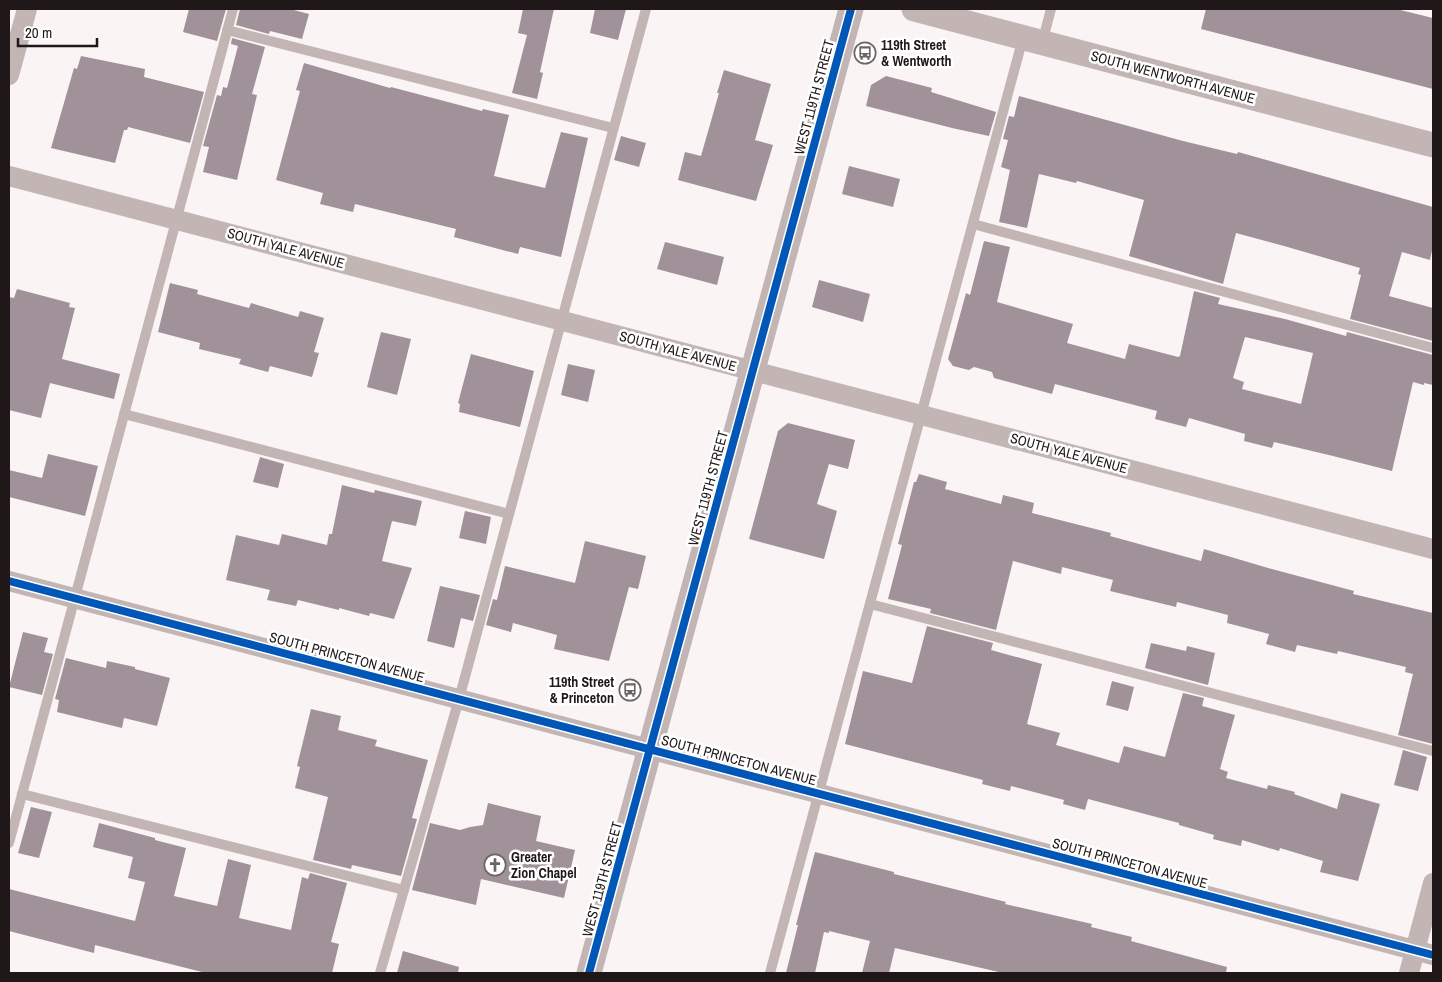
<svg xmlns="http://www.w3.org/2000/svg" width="1442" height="982" font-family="'Archivo Narrow',sans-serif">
  <rect width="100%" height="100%" fill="#faf4f5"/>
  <g fill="#a1929a" fill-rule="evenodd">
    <path d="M 189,9 L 226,9 L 217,41 L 183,32 Z"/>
    <path d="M 240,9 L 290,9 L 309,14 L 302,39 L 270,31 L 269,34 L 236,25 Z"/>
    <path d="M 523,9 L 554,9 L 540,72 L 543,73 L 537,99 L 512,93 L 527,35 L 518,33 Z"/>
    <path d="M 595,9 L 626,9 L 618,40 L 590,33 Z"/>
    <path d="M 1206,9 L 1396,9 L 1433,18 L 1433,89 L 1201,29 Z"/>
    <path d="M 232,38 L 265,47 L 252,94 L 257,95 L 237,180 L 203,172 L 209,147 L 203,146 L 217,95 L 221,96 L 223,87 L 227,88 L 238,46 L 231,44 Z"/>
    <path d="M 81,56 L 145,69 L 144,77 L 204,92 L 190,143 L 128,127 L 127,130 L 124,130 L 115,163 L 51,148 L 74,68 L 77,69 Z"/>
    <path d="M 304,63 L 390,88 L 391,87 L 482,111 L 483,109 L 509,115 L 494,176 L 545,188 L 561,132 L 588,138 L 561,257 L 520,247 L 518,254 L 454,237 L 456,229 L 355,204 L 353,212 L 320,204 L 323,193 L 276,180 L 300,91 L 296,90 Z"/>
    <path d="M 724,70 L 771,84 L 755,140 L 773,145 L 756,201 L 678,180 L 685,152 L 701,156 L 719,93 L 717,93 Z"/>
    <path d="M 886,76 L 932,88 L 931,92 L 996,112 L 989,136 L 952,128 L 866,106 L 871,85 Z"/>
    <path d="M 1019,96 L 1183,141 L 1237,154 L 1238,152 L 1433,207 L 1433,246 L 1430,260 L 1402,252 L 1389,296 L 1433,308 L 1433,341 L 1350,319 L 1361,275 L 1358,274 L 1360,268 L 1284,246 L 1236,233 L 1223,284 L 1129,256 L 1144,200 L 1077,181 L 1076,183 L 1039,174 L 1027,228 L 999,222 L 1010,170 L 1001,167 L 1008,140 L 1003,139 L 1009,116 L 1014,117 Z"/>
    <path d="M 621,136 L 646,143 L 639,167 L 614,160 Z"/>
    <path d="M 849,166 L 900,179 L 893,207 L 842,194 Z"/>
    <path d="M 984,241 L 1010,247 L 997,302 L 1073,324 L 1067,343 L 1125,359 L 1129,344 L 1178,357 L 1180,356 L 1194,291 L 1220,298 L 1218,304 L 1285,319 L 1346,336 L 1347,332 L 1433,355 L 1433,385 L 1424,383 L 1424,385 L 1413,382 L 1392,471 L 1333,456 L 1274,442 L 1272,448 L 1244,441 L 1245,434 L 1189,418 L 1186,427 L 1155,419 L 1157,411 L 1055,384 L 1052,394 L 994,378 L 992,372 L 974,367 L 969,370 L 953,366 L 948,359 L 966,293 L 970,295 ZM 1245,337 L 1313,353 L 1301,404 L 1242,389 L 1244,382 L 1233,378 Z"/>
    <path d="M 665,242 L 724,257 L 717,285 L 657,269 Z"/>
    <path d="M 819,280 L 870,294 L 863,322 L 812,307 Z"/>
    <path d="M 170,283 L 198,290 L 197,294 L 249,308 L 251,303 L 298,317 L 300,311 L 324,318 L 314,352 L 319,353 L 312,377 L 270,366 L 268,372 L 239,364 L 241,359 L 199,349 L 200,343 L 158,332 Z"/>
    <path d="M 17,289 L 70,303 L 69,307 L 75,308 L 62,359 L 120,374 L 114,399 L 50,383 L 41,418 L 9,410 L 9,297 L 14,298 Z"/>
    <path d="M 381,332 L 411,339 L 397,395 L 367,387 Z"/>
    <path d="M 471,354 L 534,371 L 520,427 L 459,412 L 460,404 L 458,403 Z"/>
    <path d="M 568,364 L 595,370 L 588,402 L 561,395 Z"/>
    <path d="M 788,423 L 855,440 L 848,469 L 829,464 L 817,504 L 837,511 L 824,559 L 749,539 L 778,431 Z"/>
    <path d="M 48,454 L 98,466 L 85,516 L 9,497 L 9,470 L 42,478 Z"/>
    <path d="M 260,457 L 284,464 L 278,488 L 253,482 Z"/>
    <path d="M 919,474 L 947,482 L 945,489 L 1001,504 L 1003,495 L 1034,503 L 1032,513 L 1111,533 L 1110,536 L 1201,561 L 1204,549 L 1268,568 L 1354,591 L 1353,594 L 1433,613 L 1433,744 L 1398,735 L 1413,674 L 1405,672 L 1406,667 L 1338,651 L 1337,654 L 1297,645 L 1295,652 L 1266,644 L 1269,634 L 1227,623 L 1228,615 L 1177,602 L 1176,607 L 1110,591 L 1113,580 L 1062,567 L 1061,574 L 1013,561 L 996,630 L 930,613 L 931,609 L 888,599 L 902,545 L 898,544 L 914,482 L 916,482 Z"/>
    <path d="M 342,485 L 374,493 L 375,490 L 422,501 L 416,526 L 392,521 L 382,561 L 412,568 L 394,619 L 370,613 L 369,616 L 339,608 L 339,610 L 298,600 L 296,606 L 267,600 L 270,590 L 226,580 L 236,535 L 279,545 L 282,534 L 327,545 L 329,534 L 332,534 Z"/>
    <path d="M 465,511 L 491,517 L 486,544 L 459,538 Z"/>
    <path d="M 585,541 L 646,556 L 638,589 L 629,587 L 609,661 L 554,649 L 557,635 L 513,623 L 511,632 L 486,625 L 493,599 L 497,600 L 505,566 L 575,583 Z"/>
    <path d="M 440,586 L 480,595 L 473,621 L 461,618 L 454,648 L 427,641 Z"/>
    <path d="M 927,626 L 993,643 L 991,650 L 1042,664 L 1027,724 L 1060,733 L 1056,745 L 1119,763 L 1124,746 L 1165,757 L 1183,693 L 1204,698 L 1202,706 L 1235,715 L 1220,769 L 1228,772 L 1226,778 L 1267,789 L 1268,785 L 1295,792 L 1294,794 L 1337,809 L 1341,793 L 1380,804 L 1358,881 L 1320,872 L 1323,861 L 1280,848 L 1279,851 L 1242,840 L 1241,846 L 1213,839 L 1214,835 L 1179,825 L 1179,823 L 1088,799 L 1085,810 L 1063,804 L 1064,800 L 1011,786 L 1010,791 L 982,784 L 983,780 L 845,744 L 863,671 L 912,683 Z"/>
    <path d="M 23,632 L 48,638 L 44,652 L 53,654 L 42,695 L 9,687 Z"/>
    <path d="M 1151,643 L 1186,651 L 1187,646 L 1215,653 L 1208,685 L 1145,668 Z"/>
    <path d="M 66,658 L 106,668 L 107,661 L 135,667 L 135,669 L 170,678 L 157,726 L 124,718 L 122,728 L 57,712 L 59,700 L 55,699 Z"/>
    <path d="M 1112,681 L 1134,687 L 1128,711 L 1106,705 Z"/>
    <path d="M 311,709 L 341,716 L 338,730 L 377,740 L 375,746 L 428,760 L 412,818 L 417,819 L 401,876 L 352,865 L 351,869 L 313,860 L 328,797 L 295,788 L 300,767 L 297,766 Z"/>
    <path d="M 1403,750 L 1427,757 L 1418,791 L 1394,785 Z"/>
    <path d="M 488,803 L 541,816 L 536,841 L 575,850 L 564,898 L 481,879 L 476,905 L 412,890 L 430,823 L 460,830 L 470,827 L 483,825 Z"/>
    <path d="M 31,807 L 52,812 L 39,858 L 18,853 Z"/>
    <path d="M 99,823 L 155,838 L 155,840 L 186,848 L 174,896 L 217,906 L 228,859 L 251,865 L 239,918 L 291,930 L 302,877 L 308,879 L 310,873 L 347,883 L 331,942 L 339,944 L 332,973 L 206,973 L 95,945 L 94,953 L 9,931 L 9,889 L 135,921 L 145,882 L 128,878 L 133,857 L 93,847 Z"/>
    <path d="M 815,852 L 894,872 L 894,874 L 1006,902 L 1005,904 L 1092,924 L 1091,927 L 1132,937 L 1131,941 L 1227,967 L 1226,973 L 1003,973 L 895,948 L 889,973 L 862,973 L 870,941 L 829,931 L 829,933 L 824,932 L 815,973 L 786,973 L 798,925 L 796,925 Z"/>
    <path d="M 403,951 L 459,967 L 458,973 L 397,973 Z"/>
  </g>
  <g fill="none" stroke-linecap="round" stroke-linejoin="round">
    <g stroke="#c2b5b4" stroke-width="10">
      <path d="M 227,30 L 613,128"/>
      <path d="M 1042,43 L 1051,9"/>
      <path d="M 973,224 L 1433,348"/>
      <path d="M 124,414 L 509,514"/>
      <path d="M 870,604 L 1433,751"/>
      <path d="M 22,794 L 404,890"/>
      <path d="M 9,843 L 233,9"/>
      <path d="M 380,973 L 459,699 L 646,9"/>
      <path d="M 770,973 L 1023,38"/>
    </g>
    <g stroke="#c2b5b4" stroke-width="20">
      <path d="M 9,75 L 27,9"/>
      <path d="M 9,176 L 1433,549"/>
      <path d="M 9,581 L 1433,955"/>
      <path d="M 1409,973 L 1433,883"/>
    </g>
    <g stroke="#c2b5b4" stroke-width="25">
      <path d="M 914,9 L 1433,145"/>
      <path d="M 589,973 L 851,9"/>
    </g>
    <g stroke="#fff" stroke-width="11">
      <g id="cycleway">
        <path d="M 9,581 L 1433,955"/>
        <path d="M 589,973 L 851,9"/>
      </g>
    </g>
    <use href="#cycleway" stroke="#0057b8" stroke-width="8"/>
  </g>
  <defs>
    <g id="bus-ring" transform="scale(1.125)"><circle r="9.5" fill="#fff" stroke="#6c6465" stroke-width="1.5"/><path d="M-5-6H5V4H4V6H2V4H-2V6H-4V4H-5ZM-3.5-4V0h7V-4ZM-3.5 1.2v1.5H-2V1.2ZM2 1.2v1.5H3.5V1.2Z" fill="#6c6465"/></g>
    <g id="church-ring" transform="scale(1.125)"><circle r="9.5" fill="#fff" stroke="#6c6465" stroke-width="1.5"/><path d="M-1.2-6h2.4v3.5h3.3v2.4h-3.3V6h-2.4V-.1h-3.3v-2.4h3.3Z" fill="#6c6465"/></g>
  </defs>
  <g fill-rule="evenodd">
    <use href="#bus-ring" x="865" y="53"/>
    <use href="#bus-ring" x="630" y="690"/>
    <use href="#church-ring" x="495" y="865"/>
  </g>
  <g text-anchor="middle" stroke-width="5" stroke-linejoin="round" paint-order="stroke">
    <g font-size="14" font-weight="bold" fill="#1f1718" stroke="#fff" text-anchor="start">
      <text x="881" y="50">119th Street<tspan x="881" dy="16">&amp; Wentworth</tspan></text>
      <text x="614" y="687" text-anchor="end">119th Street<tspan x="614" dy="16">&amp; Princeton</tspan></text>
      <text x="511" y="862">Greater<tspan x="511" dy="16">Zion Chapel</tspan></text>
    </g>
    <g font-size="14" fill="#1f1718" stroke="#fff">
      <text transform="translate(1173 77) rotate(15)" y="5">SOUTH WENTWORTH AVENUE</text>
      <text transform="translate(814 97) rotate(-75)" y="5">WEST 119TH STREET</text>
      <text transform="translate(286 248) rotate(15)" y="5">SOUTH YALE AVENUE</text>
      <text transform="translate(678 351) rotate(15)" y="5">SOUTH YALE AVENUE</text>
      <text transform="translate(1069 453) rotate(15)" y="5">SOUTH YALE AVENUE</text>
      <text transform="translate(708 488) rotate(-75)" y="5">WEST 119TH STREET</text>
      <text transform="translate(347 657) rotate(15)" y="5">SOUTH PRINCETON AVENUE</text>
      <text transform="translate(739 760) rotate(15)" y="5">SOUTH PRINCETON AVENUE</text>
      <text transform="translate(1130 863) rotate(15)" y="5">SOUTH PRINCETON AVENUE</text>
      <text transform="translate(602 879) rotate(-75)" y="5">WEST 119TH STREET</text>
    </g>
  </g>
  <rect width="1442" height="982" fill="none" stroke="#1f1718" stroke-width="20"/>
  <path d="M18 38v8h79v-8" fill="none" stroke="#1f1718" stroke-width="2.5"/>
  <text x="25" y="38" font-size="15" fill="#1f1718" stroke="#ffffff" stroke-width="4" paint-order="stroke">20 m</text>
</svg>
